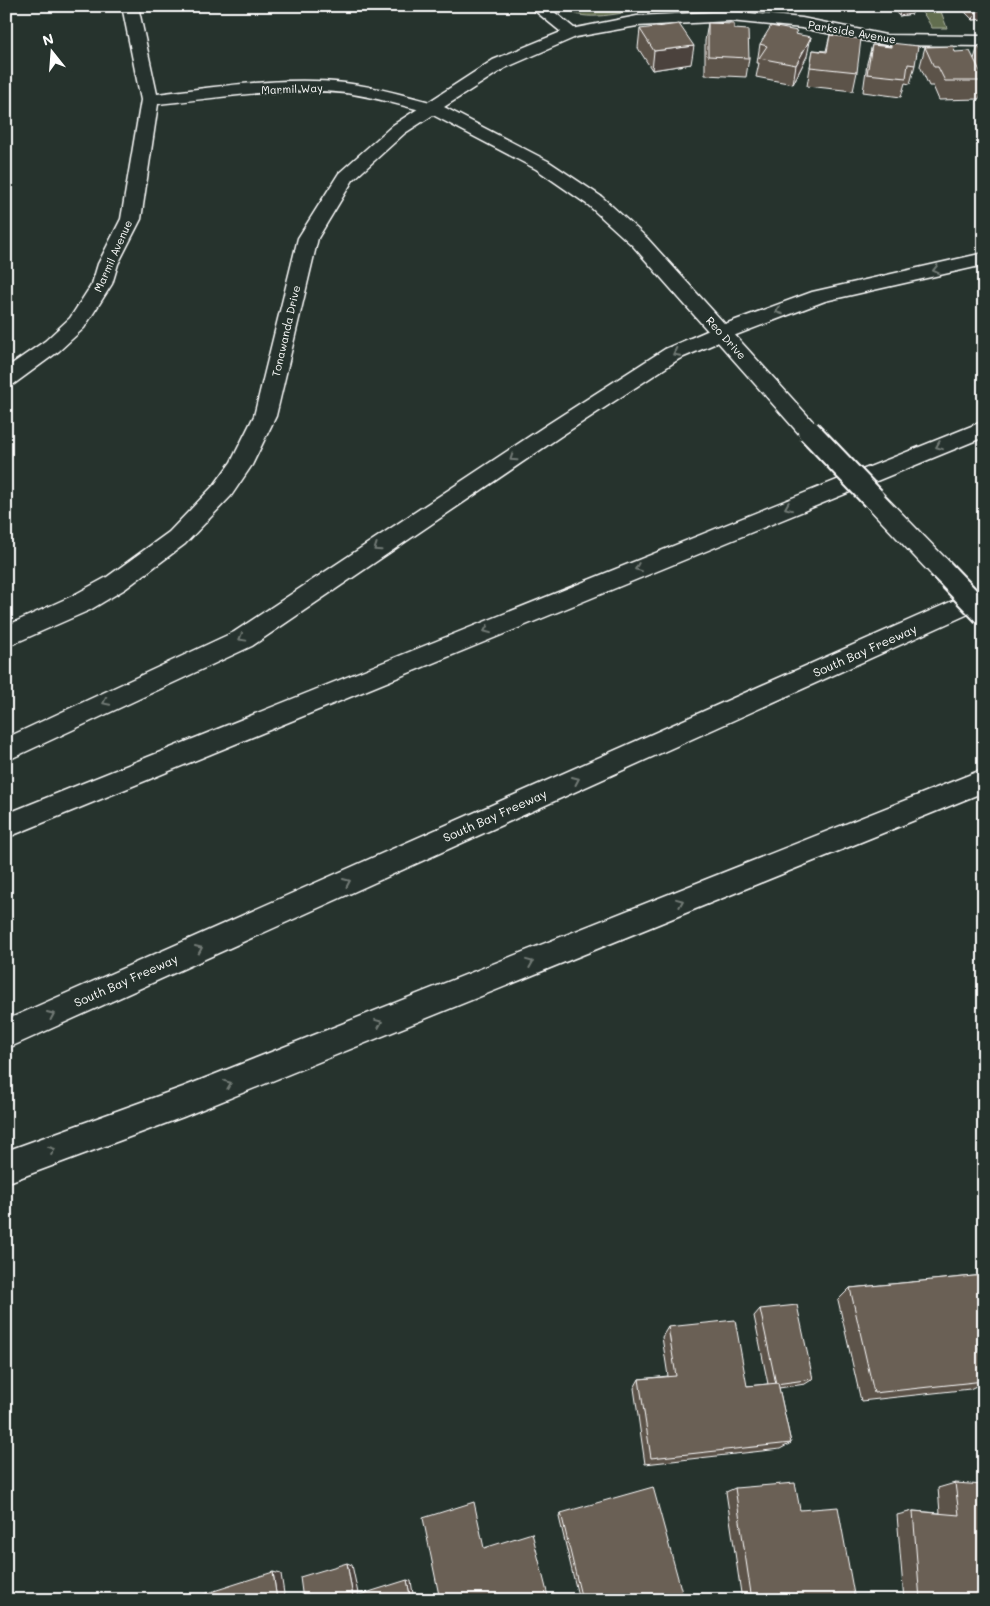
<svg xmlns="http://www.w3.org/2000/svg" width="990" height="1606" font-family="Mali,sans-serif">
  <rect width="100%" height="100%" fill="#26332d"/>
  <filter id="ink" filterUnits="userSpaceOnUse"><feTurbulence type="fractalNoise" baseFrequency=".02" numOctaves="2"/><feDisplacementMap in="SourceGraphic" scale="10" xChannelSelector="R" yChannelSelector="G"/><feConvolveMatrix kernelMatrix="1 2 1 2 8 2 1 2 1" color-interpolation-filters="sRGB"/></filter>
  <g filter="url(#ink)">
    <g fill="#626e4f" stroke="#b0b6a7">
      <path d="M 566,6 L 640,6 L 636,11 C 619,13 575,24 566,6 Z"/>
      <path d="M 915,6 L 939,6 L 947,28 L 932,28 L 925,16 Z"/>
    </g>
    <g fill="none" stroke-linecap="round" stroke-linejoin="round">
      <g stroke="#fff" stroke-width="3">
        <g id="minor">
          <path d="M 122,6 L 138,6 L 157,94 C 219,87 283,76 345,83 C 377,87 407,96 438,104 L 441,108 L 438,112 L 432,113 C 403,106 375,97 346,93 C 284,86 220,98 158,104 L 141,219 L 118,264 L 112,284 L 84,328 L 59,351 L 14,384 L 6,386 L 6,368 L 45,341 L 70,318 L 92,284 L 98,264 L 121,219 L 141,100 Z"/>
          <path d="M 529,6 L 547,6 L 580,33 L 578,36 L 566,36 Z"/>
        </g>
      </g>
      <g stroke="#fff" stroke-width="3">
        <g id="major">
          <path d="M 730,11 L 802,18 L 886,35 L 984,36 L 984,46 L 886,45 L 802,28 L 730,21 L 637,26 L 576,37 L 505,68 L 444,107 L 548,161 L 602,197 L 647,238 L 817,426 L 820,431 L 817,436 L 809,439 L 801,436 L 633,246 L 588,205 L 536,169 L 433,115 L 405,133 L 353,180 L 318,238 L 276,416 L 252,465 L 231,496 L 185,544 L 125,589 L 90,610 L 6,647 L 6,626 L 72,596 L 107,577 L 169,532 L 215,484 L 231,462 L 254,416 L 298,238 L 339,173 L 393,125 L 493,60 L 566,30 L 637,16 Z"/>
          <path d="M 873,490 L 881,492 L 948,561 L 951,567 L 948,573 L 939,576 L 930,573 L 865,504 L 861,498 L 865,492 Z"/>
        </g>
      </g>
      <g stroke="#fff" stroke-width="3">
        <g id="highway">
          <path d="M 984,253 L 984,265 L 825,301 L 728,338 L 679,359 L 561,436 L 252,646 L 6,761 L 6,738 L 234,632 L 545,426 L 665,349 L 714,328 L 812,292 Z"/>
          <path d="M 984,421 L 984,437 L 6,838 L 6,814 Z"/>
          <path d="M 984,587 L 984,607 L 6,1049 L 6,1020 Z"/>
          <path d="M 984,769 L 984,792 L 183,1117 L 6,1183 L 6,1151 L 183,1087 Z"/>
        </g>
      </g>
      <use href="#minor" fill="#26332d" fill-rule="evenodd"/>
      <use href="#major" fill="#26332d" fill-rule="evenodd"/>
      <use href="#highway" fill="#26332d" fill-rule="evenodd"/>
      <g stroke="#fff" stroke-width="26" stroke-linecap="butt">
        <g id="major-bridge">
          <path d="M 809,431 L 873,498"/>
          <path d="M 939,567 L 984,614"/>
        </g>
      </g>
      <use href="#major-bridge" stroke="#26332d" stroke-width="22"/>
    </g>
    <g fill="#5c5349" stroke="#fff">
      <path d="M 834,6 L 854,6 L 853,9 Z"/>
      <path d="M 890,6 L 914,6 L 912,14 L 899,16 Z"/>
      <path d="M 964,6 L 984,6 L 984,19 L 973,20 L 963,10 Z"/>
      <path d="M 708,23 L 734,29 L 749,58 L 746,77 L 705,75 L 705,41 Z"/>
      <path d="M 640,29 L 691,64 L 652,70 L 638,48 Z"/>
      <path d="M 796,35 L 807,56 L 793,84 L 756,77 L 759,63 L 757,63 L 760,44 Z"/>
      <path d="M 830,35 L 857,72 L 853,91 L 807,86 L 813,50 L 826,51 Z"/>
      <path d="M 891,43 L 915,65 L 910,84 L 905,83 L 901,97 L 863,92 L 867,63 L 872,45 L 890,47 Z"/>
      <path d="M 984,45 L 984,84 L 979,99 L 939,100 L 933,86 L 929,86 L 920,66 L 925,47 L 955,52 L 974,59 L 978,46 Z"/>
      <path d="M 984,1275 L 984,1354 L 981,1354 L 984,1365 L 984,1382 L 970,1389 L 861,1401 L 838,1300 L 850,1288 Z"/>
      <path d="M 760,1309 L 813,1379 L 805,1384 L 779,1388 L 791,1443 L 780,1449 L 645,1464 L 634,1388 L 639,1379 L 668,1376 L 662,1337 L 668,1327 L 747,1386 L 768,1384 L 754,1316 Z"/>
      <path d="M 955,1483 L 984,1600 L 904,1600 L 897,1515 L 913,1511 L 940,1513 L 938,1488 Z"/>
      <path d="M 735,1488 L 800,1510 L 855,1600 L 742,1600 L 726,1492 Z"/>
      <path d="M 561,1513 L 684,1600 L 579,1600 L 559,1517 Z"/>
    </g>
    <g fill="#4b433c" stroke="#fff">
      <path d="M 901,6 L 914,6 L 912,14 L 899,16 Z"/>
      <path d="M 984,10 L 984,19 L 973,20 L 976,11 Z"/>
      <path d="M 811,37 L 807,56 L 793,84 L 796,65 Z"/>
      <path d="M 694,46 L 691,64 L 652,70 L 654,51 Z"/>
      <path d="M 347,1563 L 352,1565 L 359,1598 L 353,1597 Z"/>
      <path d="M 273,1572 L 281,1574 L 285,1600 L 277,1600 Z"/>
      <path d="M 407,1580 L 411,1581 L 414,1600 L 411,1600 Z"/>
    </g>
    <g fill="#6b6055" stroke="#fff">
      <path d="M 972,6 L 984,6 L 984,10 L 976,11 Z"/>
      <path d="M 708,23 L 734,24 L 734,29 L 748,30 L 749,58 L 708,56 Z"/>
      <path d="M 679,24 L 694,46 L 654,51 L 640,29 Z"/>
      <path d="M 771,26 L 797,31 L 795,34 L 811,37 L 796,65 L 759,58 L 767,46 L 760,44 Z"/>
      <path d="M 830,35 L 861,39 L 857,72 L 810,67 L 813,50 L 827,52 Z"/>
      <path d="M 891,43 L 918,46 L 915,65 L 908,64 L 906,78 L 867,74 L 872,45 L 891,47 Z"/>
      <path d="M 984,45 L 984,55 L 978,46 Z"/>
      <path d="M 953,46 L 955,52 L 970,51 L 984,79 L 984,81 L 945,81 L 938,67 L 934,67 L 925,47 Z"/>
      <path d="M 984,1275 L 984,1346 L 978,1347 L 984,1365 L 984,1381 L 874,1393 L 850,1288 Z"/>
      <path d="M 797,1305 L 813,1379 L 776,1384 L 760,1309 Z"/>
      <path d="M 735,1320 L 747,1386 L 778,1383 L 791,1443 L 651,1458 L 639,1379 L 676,1376 L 668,1327 Z"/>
      <path d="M 795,1483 L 800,1510 L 838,1507 L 855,1600 L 752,1600 L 735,1488 Z"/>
      <path d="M 955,1483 L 984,1485 L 984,1600 L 920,1600 L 913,1511 L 959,1515 Z"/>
      <path d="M 653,1487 L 684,1600 L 582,1600 L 561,1513 Z"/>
      <path d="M 474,1502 L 484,1548 L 532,1533 L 549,1600 L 440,1600 L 423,1518 Z"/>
      <path d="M 347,1563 L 353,1597 L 407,1580 L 411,1600 L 303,1600 L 300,1577 Z"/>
      <path d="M 273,1572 L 277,1600 L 186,1600 Z"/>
    </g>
    <defs><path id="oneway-chevron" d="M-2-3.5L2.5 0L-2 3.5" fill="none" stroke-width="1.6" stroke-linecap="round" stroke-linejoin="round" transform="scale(1.25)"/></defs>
    <g stroke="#727a76">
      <use href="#oneway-chevron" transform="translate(936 270) rotate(167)"/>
      <use href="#oneway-chevron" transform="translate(779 311) rotate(160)"/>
      <use href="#oneway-chevron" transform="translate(676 353) rotate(154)"/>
      <use href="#oneway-chevron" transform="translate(939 446) rotate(158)"/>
      <use href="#oneway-chevron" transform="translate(513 458) rotate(146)"/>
      <use href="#oneway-chevron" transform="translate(788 507) rotate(158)"/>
      <use href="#oneway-chevron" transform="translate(377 548) rotate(146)"/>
      <use href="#oneway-chevron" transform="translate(638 568) rotate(158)"/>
      <use href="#oneway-chevron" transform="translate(487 630) rotate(158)"/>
      <use href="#oneway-chevron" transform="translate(242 638) rotate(151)"/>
      <use href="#oneway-chevron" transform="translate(106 702) rotate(154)"/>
      <use href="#oneway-chevron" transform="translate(576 780) rotate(-24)"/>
      <use href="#oneway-chevron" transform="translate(347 882) rotate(-24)"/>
      <use href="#oneway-chevron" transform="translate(680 902) rotate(-22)"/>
      <use href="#oneway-chevron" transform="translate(199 949) rotate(-24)"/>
      <use href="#oneway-chevron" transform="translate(530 963) rotate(-22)"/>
      <use href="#oneway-chevron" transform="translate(51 1015) rotate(-24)"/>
      <use href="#oneway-chevron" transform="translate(379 1023) rotate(-22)"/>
      <use href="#oneway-chevron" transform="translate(228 1084) rotate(-22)"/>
      <use href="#oneway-chevron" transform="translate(52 1150) rotate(-20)"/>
    </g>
  </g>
  <g text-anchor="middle" stroke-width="4" stroke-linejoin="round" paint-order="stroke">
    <g font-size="11" fill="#fff" stroke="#26332d">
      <text transform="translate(852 32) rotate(10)" y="4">Parkside Avenue</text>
      <text transform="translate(292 89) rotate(-2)" y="4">Marmil Way</text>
      <text transform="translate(113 256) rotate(-66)" y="4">Marmil Avenue</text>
      <text transform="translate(286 331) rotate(-77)" y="4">Tonawanda Drive</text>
      <text transform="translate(726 338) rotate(48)" y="4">Reo Drive</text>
    </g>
    <g font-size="12" fill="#fff" stroke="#26332d">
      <text transform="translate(865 651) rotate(-24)" y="4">South Bay Freeway</text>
      <text transform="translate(495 816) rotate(-24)" y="4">South Bay Freeway</text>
      <text transform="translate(126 981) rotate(-24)" y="4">South Bay Freeway</text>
    </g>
  </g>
  <rect width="990" height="1606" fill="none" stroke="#26332d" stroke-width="25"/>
  <rect x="12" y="12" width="965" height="1581" fill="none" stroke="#fff" stroke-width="2" filter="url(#ink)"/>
  <g transform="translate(52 52) rotate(343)" stroke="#26332d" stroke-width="4" paint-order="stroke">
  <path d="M0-4L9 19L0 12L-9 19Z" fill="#ffffff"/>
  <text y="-8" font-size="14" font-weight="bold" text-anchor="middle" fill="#ffffff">N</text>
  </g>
</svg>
